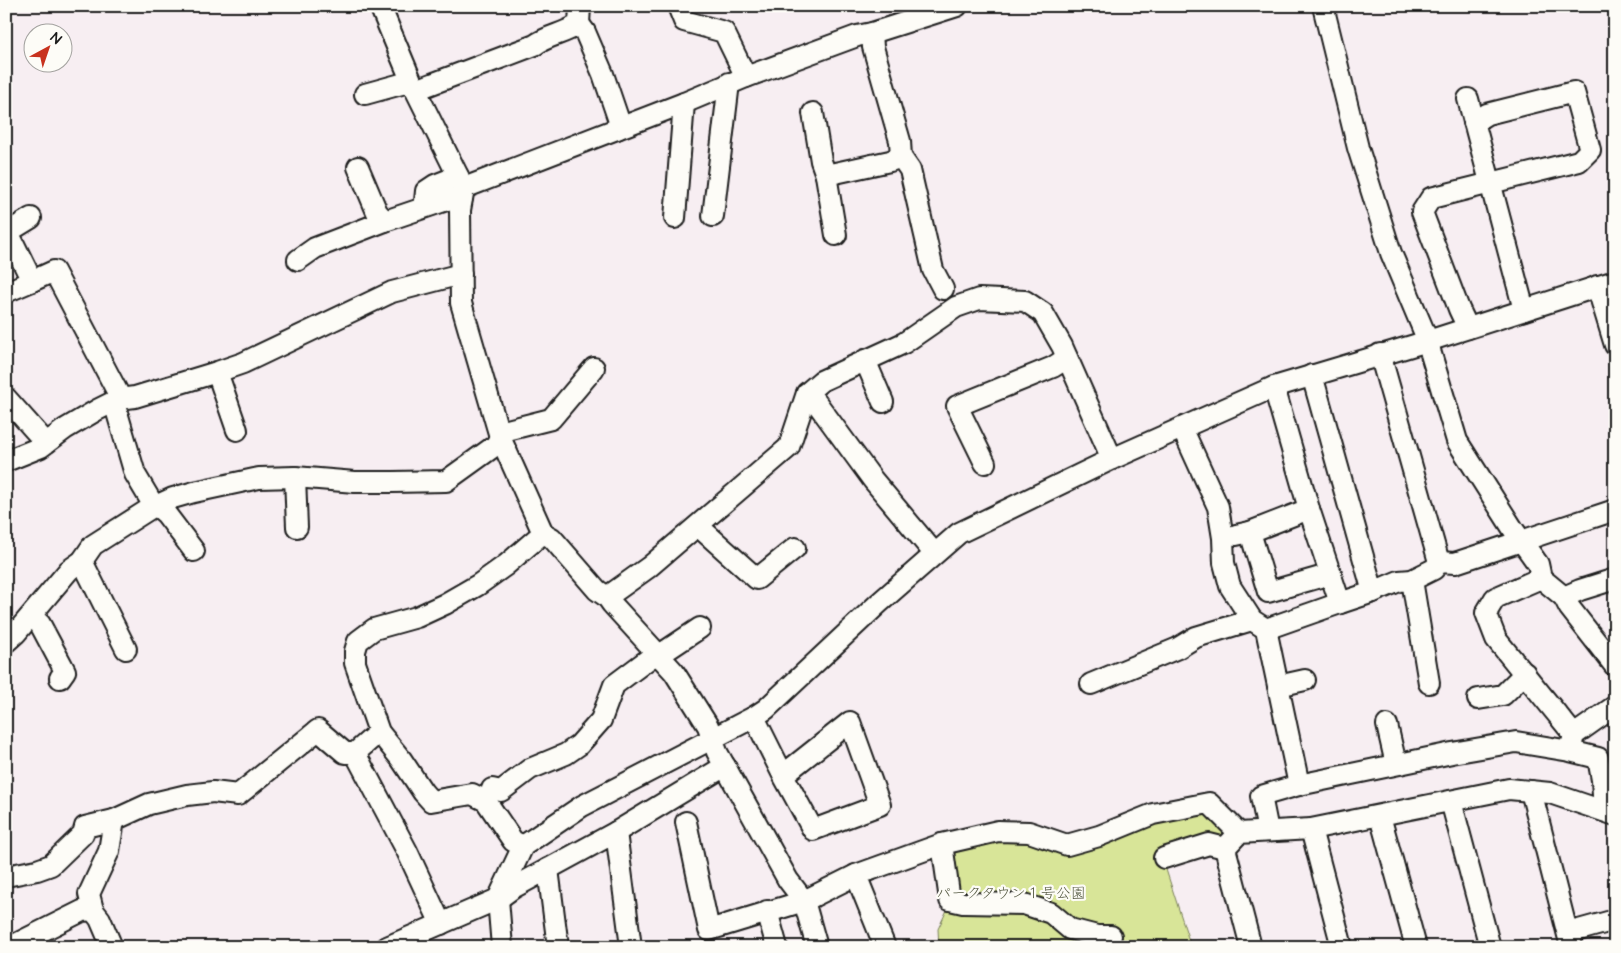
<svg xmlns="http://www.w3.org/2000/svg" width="1621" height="953" font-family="'Architects Daughter','Klee One',sans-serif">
  <rect width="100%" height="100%" fill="#f7eef2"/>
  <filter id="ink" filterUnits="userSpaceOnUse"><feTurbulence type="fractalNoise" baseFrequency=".02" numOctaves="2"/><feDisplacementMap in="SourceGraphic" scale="10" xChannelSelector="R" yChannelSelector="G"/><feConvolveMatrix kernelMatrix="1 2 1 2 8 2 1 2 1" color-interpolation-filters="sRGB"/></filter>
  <g filter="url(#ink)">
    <path fill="#d8e598" stroke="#7a805a" d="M 1207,808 L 1226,825 L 1223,835 L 1161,854 L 1191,947 L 939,947 L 938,929 L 948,908 L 940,863 L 931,854 L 999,839 L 1028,838 L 1060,852 L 1140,826 Z"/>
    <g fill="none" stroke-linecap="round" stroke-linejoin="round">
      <g stroke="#1c1c1c" stroke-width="24">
        <g id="minor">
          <path d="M 380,6 L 413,85 L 464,188 L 460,210 L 461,303 L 500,437 L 543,533 L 552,538 L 597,590 L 607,597 L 612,604 L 674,672 L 708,726 L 717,752 L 788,880 L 804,901 L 856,875 L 942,844 L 998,831 L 1029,832 L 1067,845 L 1099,836 L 1153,814 L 1209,803 L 1239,833"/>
          <path d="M 678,6 L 684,21 L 724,32 L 746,77"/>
          <path d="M 1323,6 L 1358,148 L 1391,253 L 1428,341 L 1431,354 L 1457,441 L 1513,529 L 1538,564 L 1541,578 L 1564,597 L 1569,607 L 1615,666"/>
          <path d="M 579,24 L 585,32 L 603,74 L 619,121 L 617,129"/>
          <path d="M 872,33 L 873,47 L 900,141 L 901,157 L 910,170 L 933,270 L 943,289"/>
          <path d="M 365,94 L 405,83 L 421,88 L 535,45 C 548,35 565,34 579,24 L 580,6"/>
          <path d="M 1468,99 L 1524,310"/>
          <path d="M 813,113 L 821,161 L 826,175"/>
          <path d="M 464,188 L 684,103 L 746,77 L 857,36 L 872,33 L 957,6"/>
          <path d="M 427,206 L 425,201 L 426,191 L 435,185 L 458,176"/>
          <path d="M 713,216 L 729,83"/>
          <path d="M 675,218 L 684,103"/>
          <path d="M 385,221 L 453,198 L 462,198"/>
          <path d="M 836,235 L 826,175 L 890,161 L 901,157"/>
          <path d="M 298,260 L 315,248 L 385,221 L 377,212 L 358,167"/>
          <path d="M 32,281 L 54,271 L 118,393 L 119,399 L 116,409 L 135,474 L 151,501 L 166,514 L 194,551"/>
          <path d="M 1597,286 L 1615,345"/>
          <path d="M 6,292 L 32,281 L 8,232 L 31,218"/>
          <path d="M 1468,328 L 1459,309 L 1422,212 L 1431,198 L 1579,161 L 1590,150 L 1574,92 L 1487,114 L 1474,122"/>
          <path d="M 1380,354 L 1439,562"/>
          <path d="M 865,360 L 883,402"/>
          <path d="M 217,372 L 237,430"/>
          <path d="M 1312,375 L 1373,592"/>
          <path d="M 1274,387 L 1309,509 L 1340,603 L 1373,592 L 1399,581 L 1412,580 L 1434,569 L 1439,562 L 1455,563 L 1615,510"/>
          <path d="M 807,393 L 816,402 L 873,480 L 934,553"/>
          <path d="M 6,398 L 46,443"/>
          <path d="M 1182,428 L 1218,507 L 1223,538 L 1224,563 L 1230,586 L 1252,620 L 1266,629 L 1299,785 L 1261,796 L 1268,831"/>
          <path d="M 6,461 L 41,447 L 65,429 L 97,410 L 119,399 L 135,397 L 217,372 L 243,363 L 392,292 L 461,274"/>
          <path d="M 985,463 L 957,406 L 1053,367 L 1067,358"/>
          <path d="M 295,477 L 297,527"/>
          <path d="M 698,526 L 757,579 L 795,548"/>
          <path d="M 1250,532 L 1268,592 L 1331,574"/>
          <path d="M 1236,535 L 1250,532 L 1309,509"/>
          <path d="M 82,561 L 126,649"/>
          <path d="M 1541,578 L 1495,598 L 1486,613 L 1496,639 L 1574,735"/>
          <path d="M 1412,580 L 1429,683"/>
          <path d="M 607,597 L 649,567 L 789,447 L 807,393 L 821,381 L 904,343 L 956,307 L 979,299 L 1025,301 L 1043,313 L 1062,346 L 1112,459"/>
          <path d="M 1564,597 L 1580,590 L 1615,579"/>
          <path d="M 31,616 L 40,624 L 65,671 L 60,678"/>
          <path d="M 1266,629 L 1340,603"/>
          <path d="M 6,642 L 16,633 L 69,570 L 82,561 L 93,545 L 151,508 L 173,498 L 194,492 L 259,478 L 295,477 L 355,482 L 393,482 L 446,481 L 496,445 L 503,431 L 551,419 L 594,368"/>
          <path d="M 1091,684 L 1178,648 L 1196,637 L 1252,620"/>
          <path d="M 1278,686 L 1305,680"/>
          <path d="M 1478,699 L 1503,695 L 1525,673"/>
          <path d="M 754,717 L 783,775 L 813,830 L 880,805 L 850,722 L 783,775"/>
          <path d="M 1387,725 L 1396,764"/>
          <path d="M 1571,747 L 1574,735 L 1615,706"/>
          <path d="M 355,753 L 407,851 L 441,924"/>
          <path d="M 1299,785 L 1452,753 L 1516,742 L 1570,751 L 1598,758 L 1602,780 L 1604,811"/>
          <path d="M 492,789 L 501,791 L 530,769 L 566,754 L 579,745 L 601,720 L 614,685 L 650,658 L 664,652 L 700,628"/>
          <path d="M 1531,791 L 1571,947"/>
          <path d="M 1451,801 L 1490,947"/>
          <path d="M 1380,816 L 1416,947"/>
          <path d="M 686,822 L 709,930 L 804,901 L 817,947"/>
          <path d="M 1311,829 L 1342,947"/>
          <path d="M 616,832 L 725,766"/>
          <path d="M 942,844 L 950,900 L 963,903 L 1024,904 L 1051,913 L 1070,929 L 1097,936 L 1111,936"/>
          <path d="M 523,846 L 513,841 L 486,801 L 472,794 L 431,801 L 423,792 L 401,759 L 379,732 L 355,663 L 355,651 L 358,641 L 374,629 L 417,617 L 445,604 L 478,585 L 506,565 L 543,533"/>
          <path d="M 1164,858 L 1209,844 L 1225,848"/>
          <path d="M 548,869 L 558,947"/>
          <path d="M 856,875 L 885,947"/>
          <path d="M 6,876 L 37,870 L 51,865 L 83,834 L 85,827 L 114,820 L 149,804 L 187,795 L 213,792 L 238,795 L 318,730 L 345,753 L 355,753 L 379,732"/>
          <path d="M 767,911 L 777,947"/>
          <path d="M 1568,933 L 1615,920"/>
          <path d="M 10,947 L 82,911 L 93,910"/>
          <path d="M 112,947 L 100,919 L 93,910 L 89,894 L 109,851 L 114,820"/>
          <path d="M 387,947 L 498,899 L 513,888 L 616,832 L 631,947"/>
          <path d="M 502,947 L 498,899 L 523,846 L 582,806 L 754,717 L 766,709 L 879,603 L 959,533 L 1112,459 L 1274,387 L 1428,341 L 1615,281"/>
          <path d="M 1251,947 L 1225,848 L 1239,833 L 1311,829 L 1509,789 L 1550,793 L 1615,815"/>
        </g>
      </g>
      <use href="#minor" stroke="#fdfcf7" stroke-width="20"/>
    </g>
  </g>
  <g text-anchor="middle" stroke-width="4.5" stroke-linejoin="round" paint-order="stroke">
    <g font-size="15" fill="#545841" stroke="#fdfcf7">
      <text x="1011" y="898">パークタウン１号公園</text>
    </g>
  </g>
  <rect width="1621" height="953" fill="none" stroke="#fdfcf7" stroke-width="25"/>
  <rect x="12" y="12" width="1596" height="928" fill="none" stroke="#1c1c1c" stroke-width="2" filter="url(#ink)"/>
  <g transform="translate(48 48) rotate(40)"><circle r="24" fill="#fdfcf7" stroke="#a3a29f"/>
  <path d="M0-4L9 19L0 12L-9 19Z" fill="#c8321e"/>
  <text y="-8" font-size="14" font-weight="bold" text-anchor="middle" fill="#1c1c1c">N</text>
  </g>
</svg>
